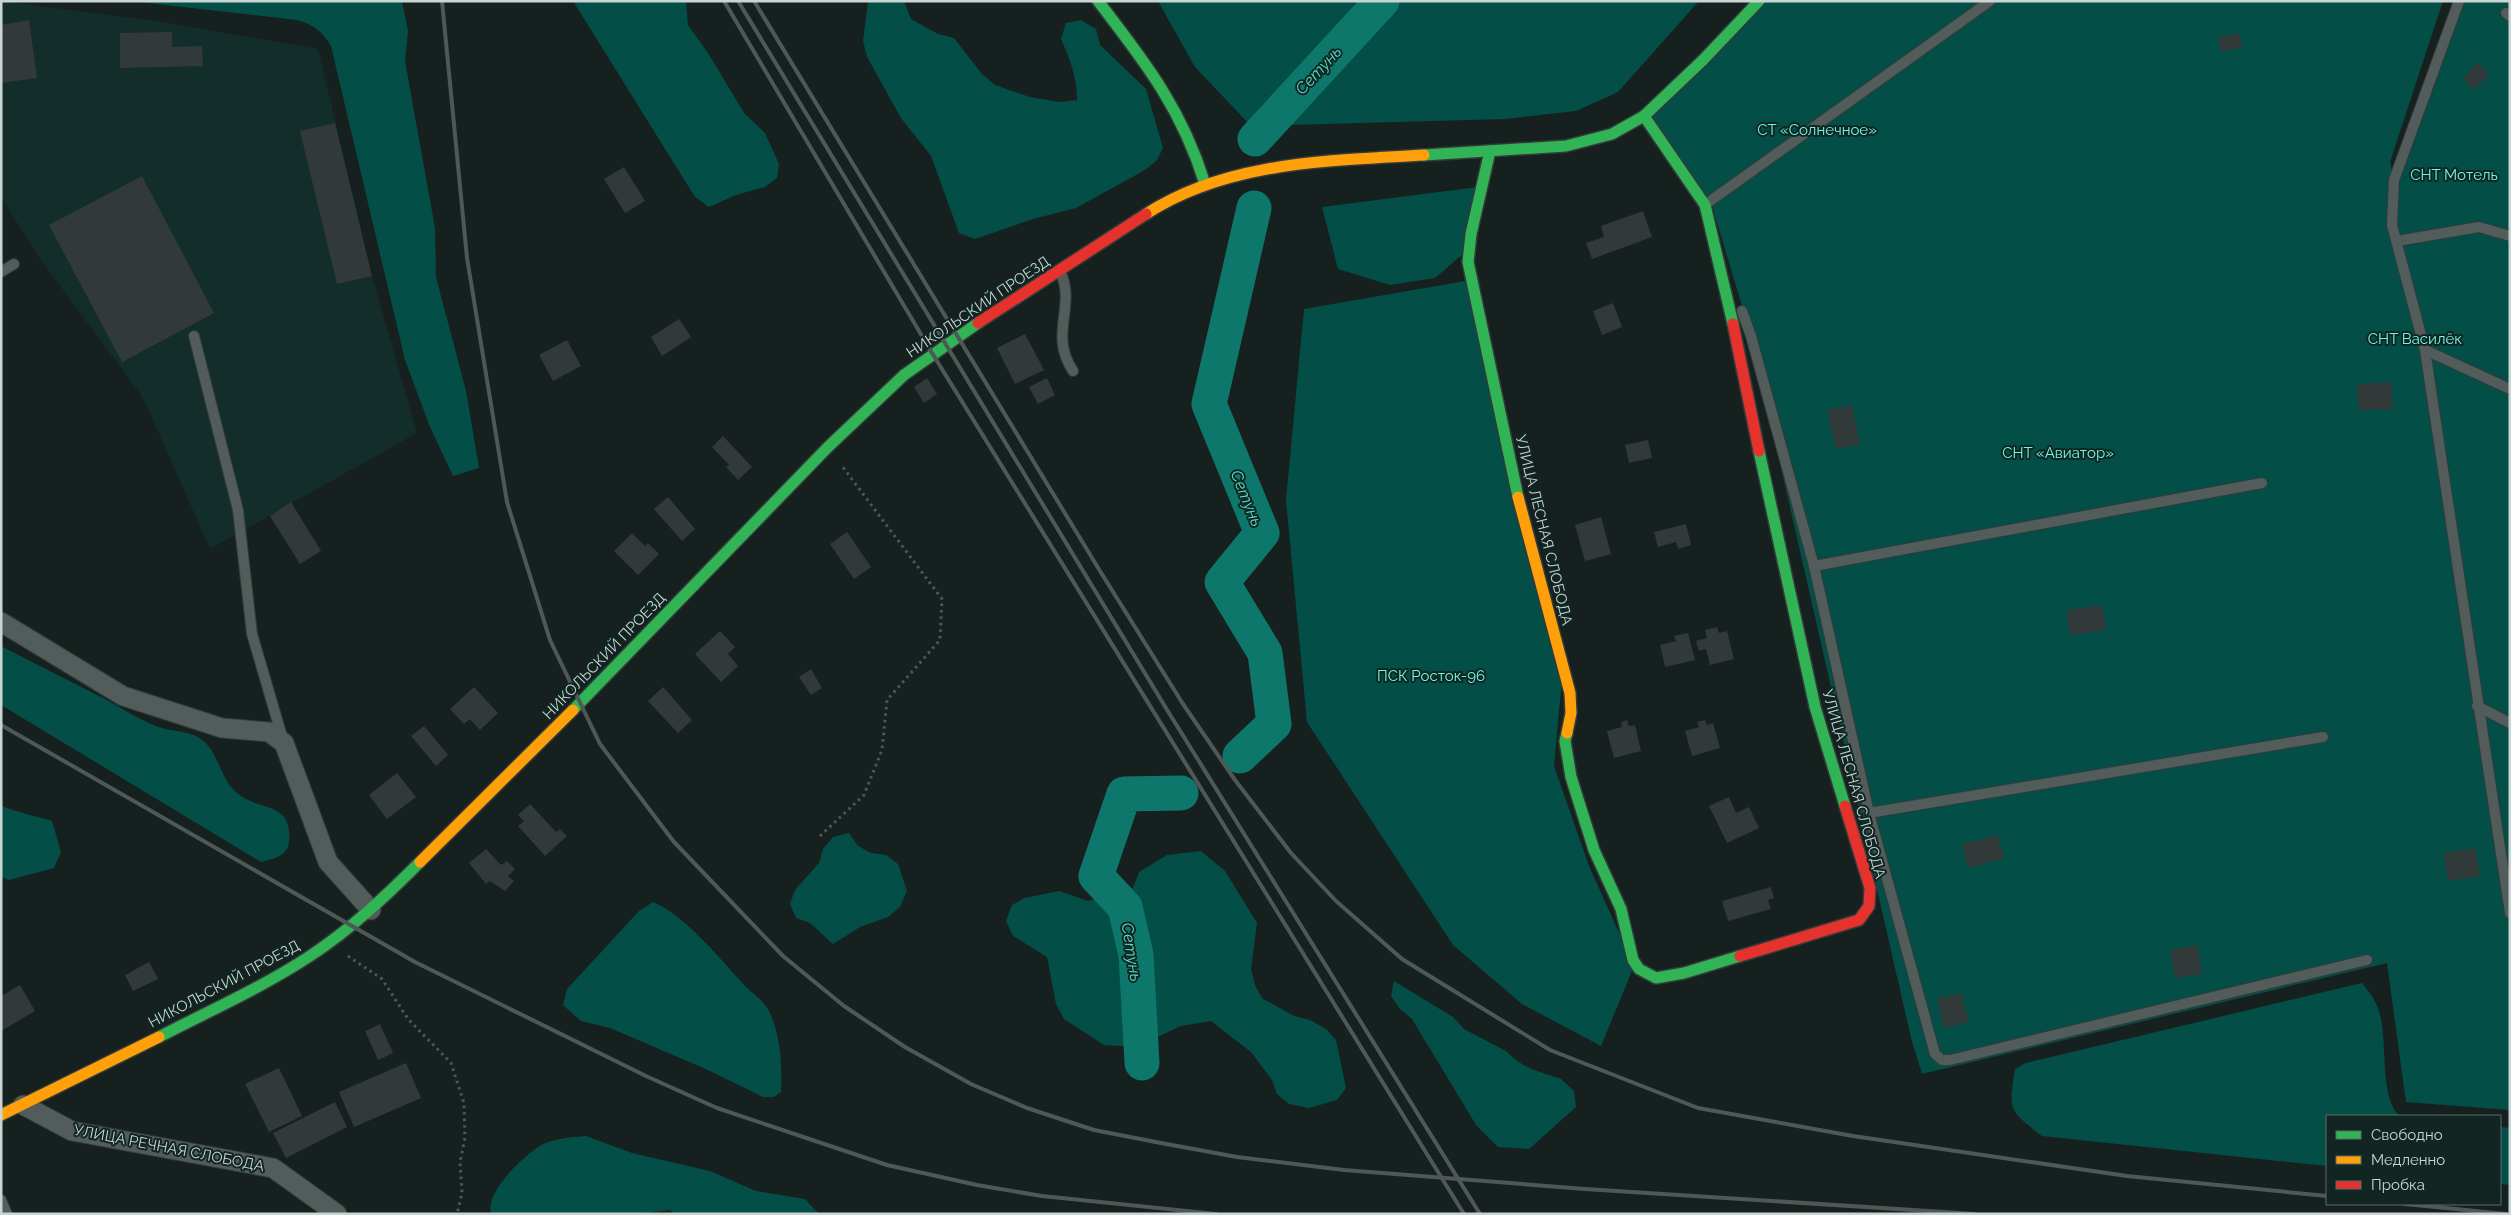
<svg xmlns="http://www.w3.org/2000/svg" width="2511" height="1215" font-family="Raleway,sans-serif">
  <rect width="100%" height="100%" fill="#16211f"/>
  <path fill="#132e2a" d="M 1,1 L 157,21 L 318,49 L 372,276 L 417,433 L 210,549 L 149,411 L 139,392 L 40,259 L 1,197 Z"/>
  <g fill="#034e46">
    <path d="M 130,1 L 402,1 L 408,31 L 405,61 L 435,228 L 436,277 L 466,391 L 479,468 L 453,476 L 430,427 L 405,360 L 331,46 C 322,31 314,25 297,20 Z"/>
    <path d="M 573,1 L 686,1 L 688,25 L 708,53 L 744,113 L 765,133 L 779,164 L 777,178 L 765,187 L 736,195 L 709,207 L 695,197 Z"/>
    <path d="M 868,1 L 904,1 L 911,19 L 938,34 L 954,38 L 982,74 L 995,85 L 1030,97 L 1060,102 L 1077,100 C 1077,77 1070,59 1061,39 L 1066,23 L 1081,20 L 1096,29 L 1100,45 L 1146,89 L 1163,148 L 1157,160 L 1145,170 L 1076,208 L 1033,219 L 975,239 L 959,233 L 931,156 L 901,118 L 867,57 L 863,41 Z"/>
    <path d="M 1158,1 L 1699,1 L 1618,92 L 1576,111 L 1505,119 L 1251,126 L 1195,67 Z"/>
    <path d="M 1761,1 L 2443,1 L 2390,162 L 2394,179 L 2461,1 L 2510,1 L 2510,1110 L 2406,1102 L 2387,963 L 1922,1074 L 1911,1038 L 1751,336 L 1712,206 L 1644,116 Z"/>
    <path d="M 1478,187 L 1463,254 L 1435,278 L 1390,285 L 1338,269 L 1322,207 Z"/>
    <path d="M 1471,280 L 1562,678 L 1554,766 L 1589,866 L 1634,966 L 1601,1046 L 1522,1004 L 1453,945 L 1307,722 L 1286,500 L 1304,309 Z"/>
    <path d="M 1,646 C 36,664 71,682 107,700 C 123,709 140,720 158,727 C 170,731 187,731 198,737 C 219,749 219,779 237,793 C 259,812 293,800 289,842 C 288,856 273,859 261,862 L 1,705 Z"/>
    <path d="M 1,805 C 5,809 43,818 52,821 L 61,852 L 54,868 L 9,880 L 1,877 Z"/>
    <path d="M 849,833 L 858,846 L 871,853 L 886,855 L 898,864 L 907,891 L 900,907 L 888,917 L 860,927 L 833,944 L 810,923 L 796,918 L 790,904 L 795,890 L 819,863 L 823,849 L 833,837 Z"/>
    <path d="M 1201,851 L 1225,871 L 1257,923 L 1251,969 L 1255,985 L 1262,998 L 1294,1016 L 1310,1020 L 1326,1029 L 1336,1040 L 1346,1088 L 1337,1100 L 1309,1108 L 1289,1104 L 1277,1094 L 1272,1080 L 1251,1052 L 1211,1021 L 1181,1026 L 1155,1038 L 1122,1046 L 1104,1045 L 1064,1019 L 1056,1004 L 1047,957 L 1013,936 L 1006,921 L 1012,905 L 1025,898 L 1059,891 L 1088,901 L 1133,888 L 1139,872 L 1167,855 Z"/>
    <path d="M 653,902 C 684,914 723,962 746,987 C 754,994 766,1003 770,1013 C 781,1037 782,1066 781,1092 L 774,1097 L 763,1097 L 708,1070 L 610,1028 L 581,1021 L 563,1005 L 567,989 L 639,911 Z"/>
    <path d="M 1394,981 L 1453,1017 L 1464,1029 L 1506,1051 L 1517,1061 L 1531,1069 L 1561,1079 L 1574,1091 L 1576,1107 L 1529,1149 L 1498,1147 L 1476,1125 L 1412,1019 L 1400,1009 L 1391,996 Z"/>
    <path d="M 2362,983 C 2368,990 2374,998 2377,1006 C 2390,1034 2377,1097 2400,1116 L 2327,1116 L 2327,1166 L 2042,1136 C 2009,1110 2008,1112 2015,1069 L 2026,1063 Z"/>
    <path d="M 2500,1127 L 2510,1128 L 2510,1185 L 2500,1184 Z"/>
    <path d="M 586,1136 L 632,1153 L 710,1171 L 756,1191 L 805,1199 L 819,1214 L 674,1214 L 670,1210 L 635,1214 L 491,1214 C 485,1192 521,1159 538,1147 C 550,1139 571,1137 586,1136 Z"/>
  </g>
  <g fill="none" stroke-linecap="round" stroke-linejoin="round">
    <g stroke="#0e776b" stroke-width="35">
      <path d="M 1255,139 L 1382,1"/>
      <path d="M 1240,756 L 1274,724 L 1265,653 L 1222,582 L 1262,533 L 1209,404 L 1254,208"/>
      <path d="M 1142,1063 L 1136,955 L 1125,907 L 1096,876 L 1124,794 L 1181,793"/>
    </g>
  </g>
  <g fill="#313a38">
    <path d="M 29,20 L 37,78 L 1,83 L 1,25 Z"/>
    <path d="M 172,32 L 172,47 L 202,46 L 203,66 L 120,68 L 120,33 Z"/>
    <path d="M 2239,33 L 2242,47 L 2221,52 L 2218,37 Z"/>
    <path d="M 2477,62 L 2489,74 L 2474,90 L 2463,79 Z"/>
    <path d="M 335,123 L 372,276 L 337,284 L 300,131 Z"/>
    <path d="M 624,167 L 645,201 L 625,213 L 604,179 Z"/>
    <path d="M 142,176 L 214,313 L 122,362 L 49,225 Z"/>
    <path d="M 1643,211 L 1652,237 L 1592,259 L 1586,243 L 1604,237 L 1601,226 Z"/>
    <path d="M 1613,303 L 1622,327 L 1602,335 L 1593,311 Z"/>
    <path d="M 679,319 L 691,337 L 662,356 L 651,337 Z"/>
    <path d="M 1025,334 L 1044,370 L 1015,384 L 997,348 Z"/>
    <path d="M 567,340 L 581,366 L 553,381 L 539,355 Z"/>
    <path d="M 927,378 L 937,394 L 924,403 L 914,387 Z"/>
    <path d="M 1047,378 L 1055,395 L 1038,404 L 1029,387 Z"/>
    <path d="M 2392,382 L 2393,409 L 2359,410 L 2357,384 Z"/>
    <path d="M 1852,405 L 1860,444 L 1836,449 L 1827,410 Z"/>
    <path d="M 723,436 L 752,467 L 738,480 L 726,467 L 729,465 L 712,447 Z"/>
    <path d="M 1648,440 L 1652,458 L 1629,463 L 1625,445 Z"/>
    <path d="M 668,497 L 695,529 L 682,541 L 654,509 Z"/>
    <path d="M 291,502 L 321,551 L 300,564 L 270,516 Z"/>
    <path d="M 1601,517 L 1611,554 L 1585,561 L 1575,525 Z"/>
    <path d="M 1686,524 L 1691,545 L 1678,549 L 1676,542 L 1658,547 L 1654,532 Z"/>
    <path d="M 847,532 L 871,567 L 854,579 L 830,544 Z"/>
    <path d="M 632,533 L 645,546 L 648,543 L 659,554 L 638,575 L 614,551 Z"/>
    <path d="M 2102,605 L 2106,630 L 2070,635 L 2067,610 Z"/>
    <path d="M 1717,627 L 1719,633 L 1727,631 L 1734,659 L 1710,665 L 1706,649 L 1699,651 L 1696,641 L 1707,638 L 1705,630 Z"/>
    <path d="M 720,631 L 735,647 L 728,654 L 738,666 L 721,682 L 695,654 Z"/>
    <path d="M 1688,633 L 1695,660 L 1665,667 L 1660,645 L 1676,641 L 1674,636 Z"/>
    <path d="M 811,669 L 822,688 L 811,695 L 799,677 Z"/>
    <path d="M 474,687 L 498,713 L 480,730 L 470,719 L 464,724 L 450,709 Z"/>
    <path d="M 663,687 L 692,720 L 678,733 L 648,701 Z"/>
    <path d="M 1627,720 L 1629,726 L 1635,725 L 1641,751 L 1614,758 L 1607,731 L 1622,727 L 1621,722 Z"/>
    <path d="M 1705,720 L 1707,725 L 1713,723 L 1720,748 L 1692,756 L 1685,731 L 1699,727 L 1697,722 Z"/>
    <path d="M 424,726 L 448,755 L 436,766 L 411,736 Z"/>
    <path d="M 397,773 L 416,797 L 387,819 L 369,795 Z"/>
    <path d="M 1729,797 L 1736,813 L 1749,807 L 1759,828 L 1727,843 L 1709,806 Z"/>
    <path d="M 530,804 L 556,832 L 560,829 L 567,836 L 545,856 L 518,826 L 524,821 L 518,815 Z"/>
    <path d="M 1998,835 L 2004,858 L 1968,868 L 1962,844 Z"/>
    <path d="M 2475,848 L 2480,876 L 2448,881 L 2444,853 Z"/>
    <path d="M 486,849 L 501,865 L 507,861 L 515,869 L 508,876 L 514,881 L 505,891 L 490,881 L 486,884 L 469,863 Z"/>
    <path d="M 1771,887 L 1774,898 L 1768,900 L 1771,909 L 1728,921 L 1722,901 Z"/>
    <path d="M 2197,945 L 2202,974 L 2175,978 L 2170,950 Z"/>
    <path d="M 149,962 L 158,979 L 133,991 L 125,975 Z"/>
    <path d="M 20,985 L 35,1011 L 1,1031 L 1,996 Z"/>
    <path d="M 1961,993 L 1969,1022 L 1944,1028 L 1937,999 Z"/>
    <path d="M 380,1024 L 393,1053 L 378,1060 L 365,1031 Z"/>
    <path d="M 406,1063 L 421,1098 L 354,1127 L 339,1092 Z"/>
    <path d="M 279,1068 L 302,1116 L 269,1132 L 245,1084 Z"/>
    <path d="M 335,1102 L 347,1127 L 286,1158 L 273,1133 Z"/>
  </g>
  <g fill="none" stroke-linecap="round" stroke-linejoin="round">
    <g stroke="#333b39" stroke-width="12">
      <g id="lane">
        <path d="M 2459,1 L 2394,180 L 2392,225 L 2425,350 L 2510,913"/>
        <path d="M 2506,13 L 2510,16"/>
        <path d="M 1706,204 L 1990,1"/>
        <path d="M 2397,241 L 2479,227 L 2510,236"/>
        <path d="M 1060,271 C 1077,307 1048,333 1073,371"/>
        <path d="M 1,272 L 14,264"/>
        <path d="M 1742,311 L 1751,336 L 1814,566 L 1869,813 L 1935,1054 L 1942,1060 L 1950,1060 L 2367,960"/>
        <path d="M 194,336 L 238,510 L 252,634 L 283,740"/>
        <path d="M 2425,350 L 2510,389"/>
        <path d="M 1814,566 L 2262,483"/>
        <path d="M 2477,706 L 2510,723"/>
        <path d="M 1869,813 L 2323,737"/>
        <path d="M 1,1200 L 7,1214"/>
      </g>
    </g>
    <g stroke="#333b39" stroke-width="21">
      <g id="street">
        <path d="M 1,622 L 123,696 L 222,728 L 269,732 L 284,743 L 328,862 L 371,910"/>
        <path d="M 23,1105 L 72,1131 L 273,1168 L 337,1214"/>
      </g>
    </g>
    <g stroke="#333b39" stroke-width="14">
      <g id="fast">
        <path d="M 1098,1 C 1145,62 1182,109 1205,184"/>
        <path d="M 1644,116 L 1705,205 L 1733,324"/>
        <path d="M 1490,151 L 1471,234 L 1468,262 L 1518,497"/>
        <path d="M 1424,155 L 1566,146 L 1612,134 L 1644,116 L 1703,60 L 1759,1"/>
        <path d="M 1759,451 L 1815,707 L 1845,806"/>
        <path d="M 573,710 L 828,447 L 904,375 L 978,323"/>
        <path d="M 1567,733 L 1565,741 L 1571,777 L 1594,850 L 1621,909 L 1633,960 L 1639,969 L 1656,978 L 1684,973 L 1740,956"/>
        <path d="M 159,1037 C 209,1011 263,987 310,956 C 351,929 386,896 420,862"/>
      </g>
    </g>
    <g stroke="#333b39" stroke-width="14">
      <g id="slow">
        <path d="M 1146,214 C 1228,161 1329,161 1424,155"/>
        <path d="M 1518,497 L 1570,693 L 1571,713 L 1567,733"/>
        <path d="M 420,862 L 573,710"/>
        <path d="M 1,1115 L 159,1037"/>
      </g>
    </g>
    <g stroke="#333b39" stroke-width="14">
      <g id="jam">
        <path d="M 978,323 L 1146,214"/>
        <path d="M 1733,324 L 1759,451"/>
        <path d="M 1740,956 L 1859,920 L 1869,906 L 1870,888 L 1845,806"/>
      </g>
    </g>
    <g stroke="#505756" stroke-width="3" stroke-dasharray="2.5 4" stroke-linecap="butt">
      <path d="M 820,836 L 864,795 L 882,750 L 887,700 L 940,640 L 942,599 L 842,466"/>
      <path d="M 348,956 L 382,979 L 408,1019 L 451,1063 L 464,1103 L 465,1138 L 460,1162 L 462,1193 L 457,1214"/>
    </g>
    <use href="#lane" stroke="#525c5a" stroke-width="10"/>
    <use href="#street" stroke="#525c5a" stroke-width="19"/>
    <use href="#fast" stroke="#30b455" stroke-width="11"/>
    <use href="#slow" stroke="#ff9f0a" stroke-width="11"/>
    <use href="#jam" stroke="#e5322d" stroke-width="11"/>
    <g stroke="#4f5856" stroke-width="4">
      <path d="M 442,1 L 467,258 L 507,502 L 550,640 L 600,744 L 674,842 L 783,956 L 844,1006 L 905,1047 L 971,1084 L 1027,1108 L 1094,1130 L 1161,1143 L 1237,1157 L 1344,1170 L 1585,1189 L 1975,1214"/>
      <path d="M 724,1 L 932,353 L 1464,1214"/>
      <path d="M 738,1 L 1169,713 L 1480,1214"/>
      <path d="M 754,1 L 1100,571 L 1183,704 L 1235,780 L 1291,853 L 1336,901 L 1402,959 L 1550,1050 L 1698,1108 L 1853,1136 L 2127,1176 L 2327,1196"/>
      <path d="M 1,725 L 415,962 L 646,1076 L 717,1108 L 887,1165 L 977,1185 L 1042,1196 L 1216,1214"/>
      <path d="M 2405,1204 L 2506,1214"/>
    </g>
  </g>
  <g text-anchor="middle" stroke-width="4" stroke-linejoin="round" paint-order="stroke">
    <g font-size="15" fill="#6ef7e3" stroke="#112622">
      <text x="1817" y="135">СТ «Солнечное»</text>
      <text x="2454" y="180">СНТ Мотель</text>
      <text x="2415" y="344">СНТ Василёк</text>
      <text x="2058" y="458">СНТ «Авиатор»</text>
      <text x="1431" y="681">ПСК Росток-96</text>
    </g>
    <g font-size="15" fill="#c9d5d3" stroke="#112622">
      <text transform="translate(978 307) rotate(-34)" y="5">НИКОЛЬСКИЙ ПРОЕЗД</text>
      <text transform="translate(1544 530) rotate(76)" y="5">УЛИЦА ЛЕСНАЯ СЛОБОДА</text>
      <text transform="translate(604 656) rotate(-46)" y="5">НИКОЛЬСКИЙ ПРОЕЗД</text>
      <text transform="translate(1854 784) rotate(74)" y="5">УЛИЦА ЛЕСНАЯ СЛОБОДА</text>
      <text transform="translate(224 984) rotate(-28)" y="5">НИКОЛЬСКИЙ ПРОЕЗД</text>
      <text transform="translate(169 1148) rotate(11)" y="5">УЛИЦА РЕЧНАЯ СЛОБОДА</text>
    </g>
    <g font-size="16" font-style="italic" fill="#56e2cf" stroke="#112622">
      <text transform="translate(1318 70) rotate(-47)" y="6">Сетунь</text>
      <text transform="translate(1247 498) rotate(68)" y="6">Сетунь</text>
      <text transform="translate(1132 952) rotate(81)" y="6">Сетунь</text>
    </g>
  </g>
  <rect width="2511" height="1215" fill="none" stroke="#c9d5d3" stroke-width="5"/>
  <rect x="2326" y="1115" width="175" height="90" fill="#112622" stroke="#5b6c69"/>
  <rect x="2336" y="1131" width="25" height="8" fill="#30b455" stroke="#5b6c69"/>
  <text x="2371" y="1140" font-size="15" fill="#c9d5d3">Свободно</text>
  <rect x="2336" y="1156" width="25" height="8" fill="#ff9f0a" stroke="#5b6c69"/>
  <text x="2371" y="1165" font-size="15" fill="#c9d5d3">Медленно</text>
  <rect x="2336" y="1181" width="25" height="8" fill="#e5322d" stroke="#5b6c69"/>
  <text x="2371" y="1190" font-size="15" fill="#c9d5d3">Пробка</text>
</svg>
